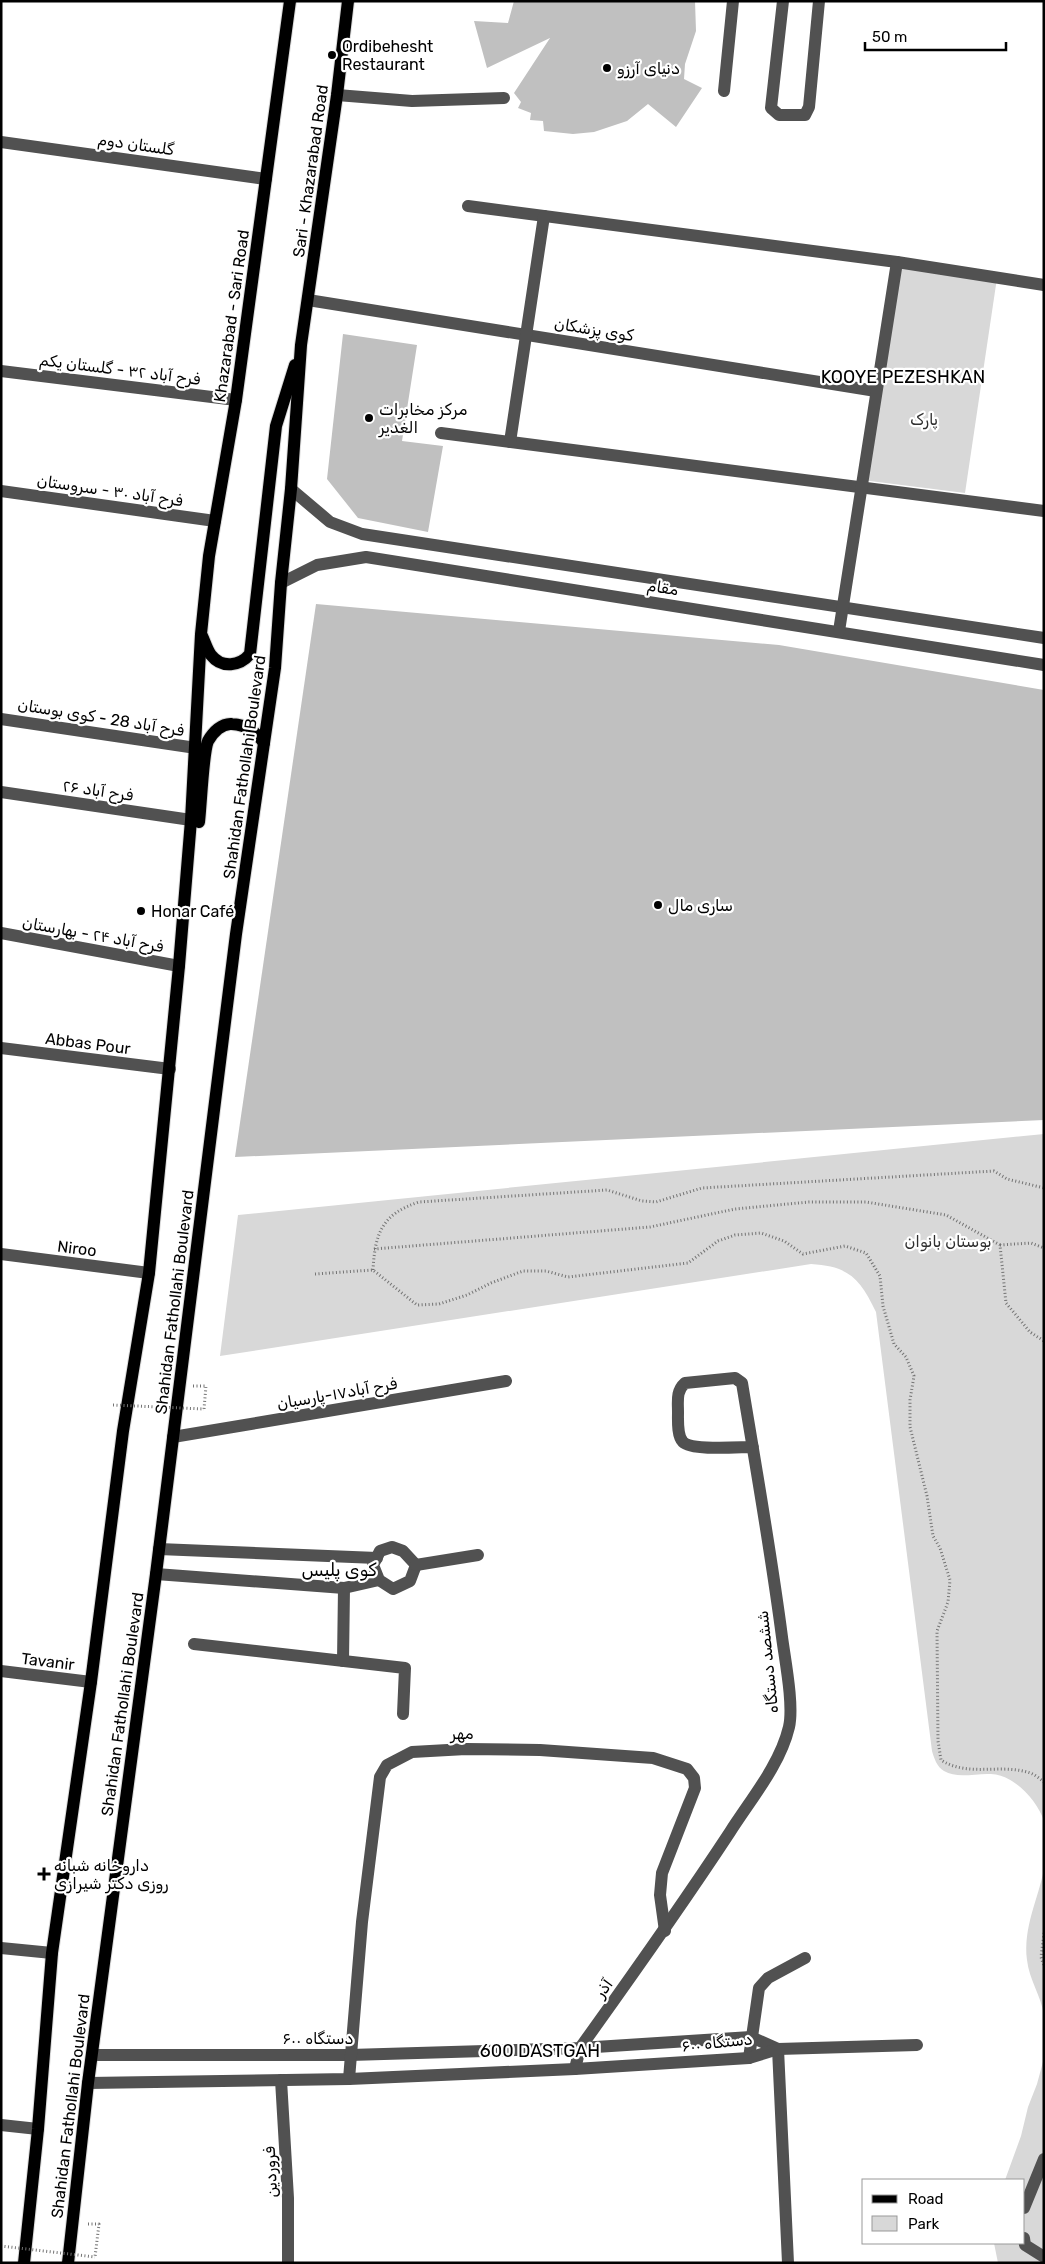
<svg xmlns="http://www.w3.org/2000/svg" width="1045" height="2264" font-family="Rubik,Vazirmatn,sans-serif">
  <rect width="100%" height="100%" fill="#fff"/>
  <g fill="#d8d8d8">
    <path d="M 897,262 L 997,278 L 965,493 L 862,480 Z"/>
    <path d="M 1044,1134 L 1044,1821 C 1037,1800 1014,1775 991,1774 C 976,1773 957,1779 944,1771 C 937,1767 934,1758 932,1751 L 876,1312 C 860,1279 849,1266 811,1264 L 220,1356 L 238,1215 Z"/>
    <path d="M 1044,1869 L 1044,2015 C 1041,1996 1029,1979 1027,1960 C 1023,1927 1038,1900 1044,1869 Z"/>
    <path d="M 1044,2058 L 1044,2263 L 998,2263 L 994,2243 L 1024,2243 L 1024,2180 L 1005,2180 L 1021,2136 L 1028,2107 L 1037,2084 Z"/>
  </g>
  <g fill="#c0c0c0">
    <path d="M 514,1 L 695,1 L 696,31 L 685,64 L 684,79 L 702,88 L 676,127 L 648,104 L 627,121 L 594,132 L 573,134 L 544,131 L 543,121 L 530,120 L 531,113 L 518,108 L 521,102 L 514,93 L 550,38 L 487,68 L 474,21 L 508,23 Z"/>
    <path d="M 343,334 L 417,345 L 402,441 L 443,446 L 428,532 L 358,518 L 327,479 Z"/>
    <path d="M 316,604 L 779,645 L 1044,690 L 1044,1120 L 235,1157 Z"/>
  </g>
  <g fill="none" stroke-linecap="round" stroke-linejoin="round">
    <g stroke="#dbdbdb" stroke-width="14">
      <g id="major">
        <path d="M 202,636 C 205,642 207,650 211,655 C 222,669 240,666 250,654 L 276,426 L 295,365"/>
        <path d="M 199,822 C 201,806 203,752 208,741 C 213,732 222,723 232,724 C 247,725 255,731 264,743"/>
        <path d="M 24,2263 L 38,2129 L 52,1953 L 91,1682 L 123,1431 L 149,1273 L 179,966 L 191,820 L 201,634 L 209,556 L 236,400 L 290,1"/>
        <path d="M 68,2263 L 88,2083 L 156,1574 L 236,934 L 275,668 L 281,583 L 291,489 L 301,345 L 337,95 L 348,1"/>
      </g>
    </g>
    <g stroke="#737373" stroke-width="3" stroke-dasharray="1 2.5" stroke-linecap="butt">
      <path d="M 1000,1245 L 1031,1243 L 1044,1248"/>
      <path d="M 374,1249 L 650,1227 L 735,1209 L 809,1202 L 866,1202 L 946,1215 L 1000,1245 L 1006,1303 L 1030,1332 L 1044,1341"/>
      <path d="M 373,1270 C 375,1233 382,1214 419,1202 L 607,1190 L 642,1201 L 656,1202 L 702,1188 L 994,1171 L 1007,1179 L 1044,1188"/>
      <path d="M 315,1274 L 373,1270 L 417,1305 L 439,1304 L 467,1295 L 491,1283 L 523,1271 L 546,1271 L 568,1277 L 688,1263 L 718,1241 L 735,1235 L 761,1233 L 784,1241 L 803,1254 L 845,1246 L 866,1253 L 880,1276 L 883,1306 L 894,1344 L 906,1357 L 914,1376 L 910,1400 L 910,1427 L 927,1496 L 933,1536 L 940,1548 L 950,1580 L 948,1602 L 937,1631 L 938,1741 L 941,1760 C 967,1777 999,1764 1027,1772 C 1033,1773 1039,1778 1044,1782"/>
      <path d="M 193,1386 L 206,1386 L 204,1409"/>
      <path d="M 1044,1933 L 1041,1957 L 1044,1966"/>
      <path d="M 88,2224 L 99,2224 L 95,2257"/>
    </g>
    <g stroke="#515151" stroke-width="12">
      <path d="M 783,1 L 771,108 L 779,115 L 805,115 L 809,107 L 819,1"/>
      <path d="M 724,91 L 733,1"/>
      <path d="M 337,95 L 412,101 L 504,98"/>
      <path d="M 1,142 L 266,179"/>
      <path d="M 468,206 L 897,262"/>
      <path d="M 308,300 L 876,391"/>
      <path d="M 1,371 L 236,400"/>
      <path d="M 441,433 L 1044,511"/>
      <path d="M 510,442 L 544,216"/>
      <path d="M 291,489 L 330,522 L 362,534 L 1044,638"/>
      <path d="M 1,491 L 215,521"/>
      <path d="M 281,583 L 317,565 L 366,557 L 1044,665"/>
      <path d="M 839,631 L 897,262 L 1044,285"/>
      <path d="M 1,719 L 196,748"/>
      <path d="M 1,792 L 191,820"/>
      <path d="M 1,933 L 179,966"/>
      <path d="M 1,1048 L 170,1069"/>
      <path d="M 1,1254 L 149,1273"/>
      <path d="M 173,1437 L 506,1381"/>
      <path d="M 392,1547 L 403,1551 L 416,1565 L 410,1581 L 393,1589 L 379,1580 L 373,1565 L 380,1551 Z"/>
      <path d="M 159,1549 L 377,1558"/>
      <path d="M 416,1565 L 478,1555"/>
      <path d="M 156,1574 L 344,1588 L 379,1580"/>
      <path d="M 194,1644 L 405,1668 L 403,1714"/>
      <path d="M 343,1661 L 344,1588"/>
      <path d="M 1,1671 L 91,1682"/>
      <path d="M 1,1948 L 52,1953"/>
      <path d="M 778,2049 L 788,2263"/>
      <path d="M 92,2055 L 350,2055 L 580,2048 L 751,2037 L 778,2049"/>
      <path d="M 749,2058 L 759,1988 L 768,1978 L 805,1958"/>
      <path d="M 575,2069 L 580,2048 C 631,1977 682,1905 730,1832 C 751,1799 780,1765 789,1727 C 794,1705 785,1660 782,1637 C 771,1552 756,1468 742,1383 L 735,1378 L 685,1383 C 676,1391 678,1401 678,1412 C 678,1420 677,1436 683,1442 C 692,1451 739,1447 753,1447"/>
      <path d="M 349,2079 L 362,1922 L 380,1777 L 387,1765 L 412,1752 L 466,1749 L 540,1750 L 653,1758 L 687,1769 L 694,1778 L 695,1788 L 662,1873 L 660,1895 L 665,1931"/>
      <path d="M 281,2080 L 288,2198 L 288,2263"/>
      <path d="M 88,2083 L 349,2079 L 575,2069 L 749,2058 L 778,2049 L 917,2045"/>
      <path d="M 1,2125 L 38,2129"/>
      <path d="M 1024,2208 L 1044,2159"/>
      <path d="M 1024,2238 L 1025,2245 L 1044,2257"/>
    </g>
    <use href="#major" stroke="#000" stroke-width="12"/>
    <g stroke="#737373" stroke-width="3" stroke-dasharray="1 2.5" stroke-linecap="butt">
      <path d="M 113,1405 L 204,1409"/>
      <path d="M 1,2246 L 95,2257"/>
    </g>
  </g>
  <g fill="#000" stroke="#fff" stroke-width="2">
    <circle cx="332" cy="55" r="5"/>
    <circle cx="607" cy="68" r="5"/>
    <circle cx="369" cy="418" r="5"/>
    <circle cx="658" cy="905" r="5"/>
    <circle cx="141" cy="911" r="5"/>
    <path d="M41.5 1866.5h5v5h5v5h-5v5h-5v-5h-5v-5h5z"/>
  </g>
  <g text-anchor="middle" stroke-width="4.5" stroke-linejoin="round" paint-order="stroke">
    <g font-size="16" fill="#000" stroke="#fff" text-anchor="start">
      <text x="342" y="52">Ordibehesht<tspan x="342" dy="18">Restaurant</tspan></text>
      <text x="617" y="74">دنیای آرزو</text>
      <text x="379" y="415">مرکز مخابرات<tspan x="379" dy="18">الغدیر</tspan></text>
      <text x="668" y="911">ساری مال</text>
      <text x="151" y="917">Honar Café</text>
      <text x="54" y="1871">داروخانه شبانه<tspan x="54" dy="18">روزی دکتر شیرازی</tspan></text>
    </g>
    <g font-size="16" fill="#000" stroke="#fff">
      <text transform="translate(136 144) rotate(8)" y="6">گلستان دوم</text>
      <text transform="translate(310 171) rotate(-82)" y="6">Sari - Khazarabad Road</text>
      <text transform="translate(231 316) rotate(-82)" y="6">Khazarabad - Sari Road</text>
      <text transform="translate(594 329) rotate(9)" y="6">کوی پزشکان</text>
      <text transform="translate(120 369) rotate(7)" y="6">فرح آباد ۳۲ - گلستان یکم</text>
      <text transform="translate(110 490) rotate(8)" y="6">فرح آباد ۳۰ - سروستان</text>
      <text transform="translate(663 587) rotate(9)" y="6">مقام</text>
      <text transform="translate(101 717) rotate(9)" y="6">فرح آباد 28 - کوی بوستان</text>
      <text transform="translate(244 767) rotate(-82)" y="6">Shahidan Fathollahi Boulevard</text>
      <text transform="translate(98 790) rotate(8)" y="6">فرح آباد ۲۶</text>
      <text transform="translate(93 934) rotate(10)" y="6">فرح آباد ۲۴ - بهارستان</text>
      <text transform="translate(88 1043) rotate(7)" y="6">Abbas Pour</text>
      <text transform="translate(77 1248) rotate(7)" y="6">Niroo</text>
      <text transform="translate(174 1302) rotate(-83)" y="6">Shahidan Fathollahi Boulevard</text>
      <text transform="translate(337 1393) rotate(-10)" y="6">فرح آباد۱۷-پارسیان</text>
      <text transform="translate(48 1661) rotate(7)" y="6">Tavanir</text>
      <text transform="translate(767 1662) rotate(-96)" y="6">ششصد دستگاه</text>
      <text transform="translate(122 1704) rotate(-82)" y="6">Shahidan Fathollahi Boulevard</text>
      <text transform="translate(462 1733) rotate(-1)" y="6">مهر</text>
      <text transform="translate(603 1988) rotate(-54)" y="6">آذر</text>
      <text x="318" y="2044">۶۰۰ دستگاه</text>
      <text transform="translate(717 2042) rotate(-6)" y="6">۶۰۰ دستگاه</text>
      <text transform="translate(70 2106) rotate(-83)" y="6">Shahidan Fathollahi Boulevard</text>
      <text transform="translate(270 2172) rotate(-93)" y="6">فروردین</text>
    </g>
    <g font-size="16" fill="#2f2f2f" stroke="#fff">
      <text x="924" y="425">پارک</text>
      <text x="948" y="1247">بوستان بانوان</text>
    </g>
    <g font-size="18" fill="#000" stroke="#fff">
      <text x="903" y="383">KOOYE PEZESHKAN</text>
      <text x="339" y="1576">کوی پلیس</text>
      <text x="540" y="2057">600 DASTGAH</text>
    </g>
  </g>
  <rect width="1045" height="2264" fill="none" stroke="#000000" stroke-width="5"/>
  <rect x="862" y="2179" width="162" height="65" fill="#ffffff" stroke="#999999"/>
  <rect x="872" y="2195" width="25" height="8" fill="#000000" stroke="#999999"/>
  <text x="908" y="2204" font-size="15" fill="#000000">Road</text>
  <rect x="872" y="2216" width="25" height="15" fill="#d8d8d8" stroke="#999999"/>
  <text x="908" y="2229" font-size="15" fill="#000000">Park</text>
  <path d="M865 42v8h141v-8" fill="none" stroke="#000000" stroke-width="2.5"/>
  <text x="872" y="42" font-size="15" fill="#000000" stroke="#ffffff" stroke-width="4" paint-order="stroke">50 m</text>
</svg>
